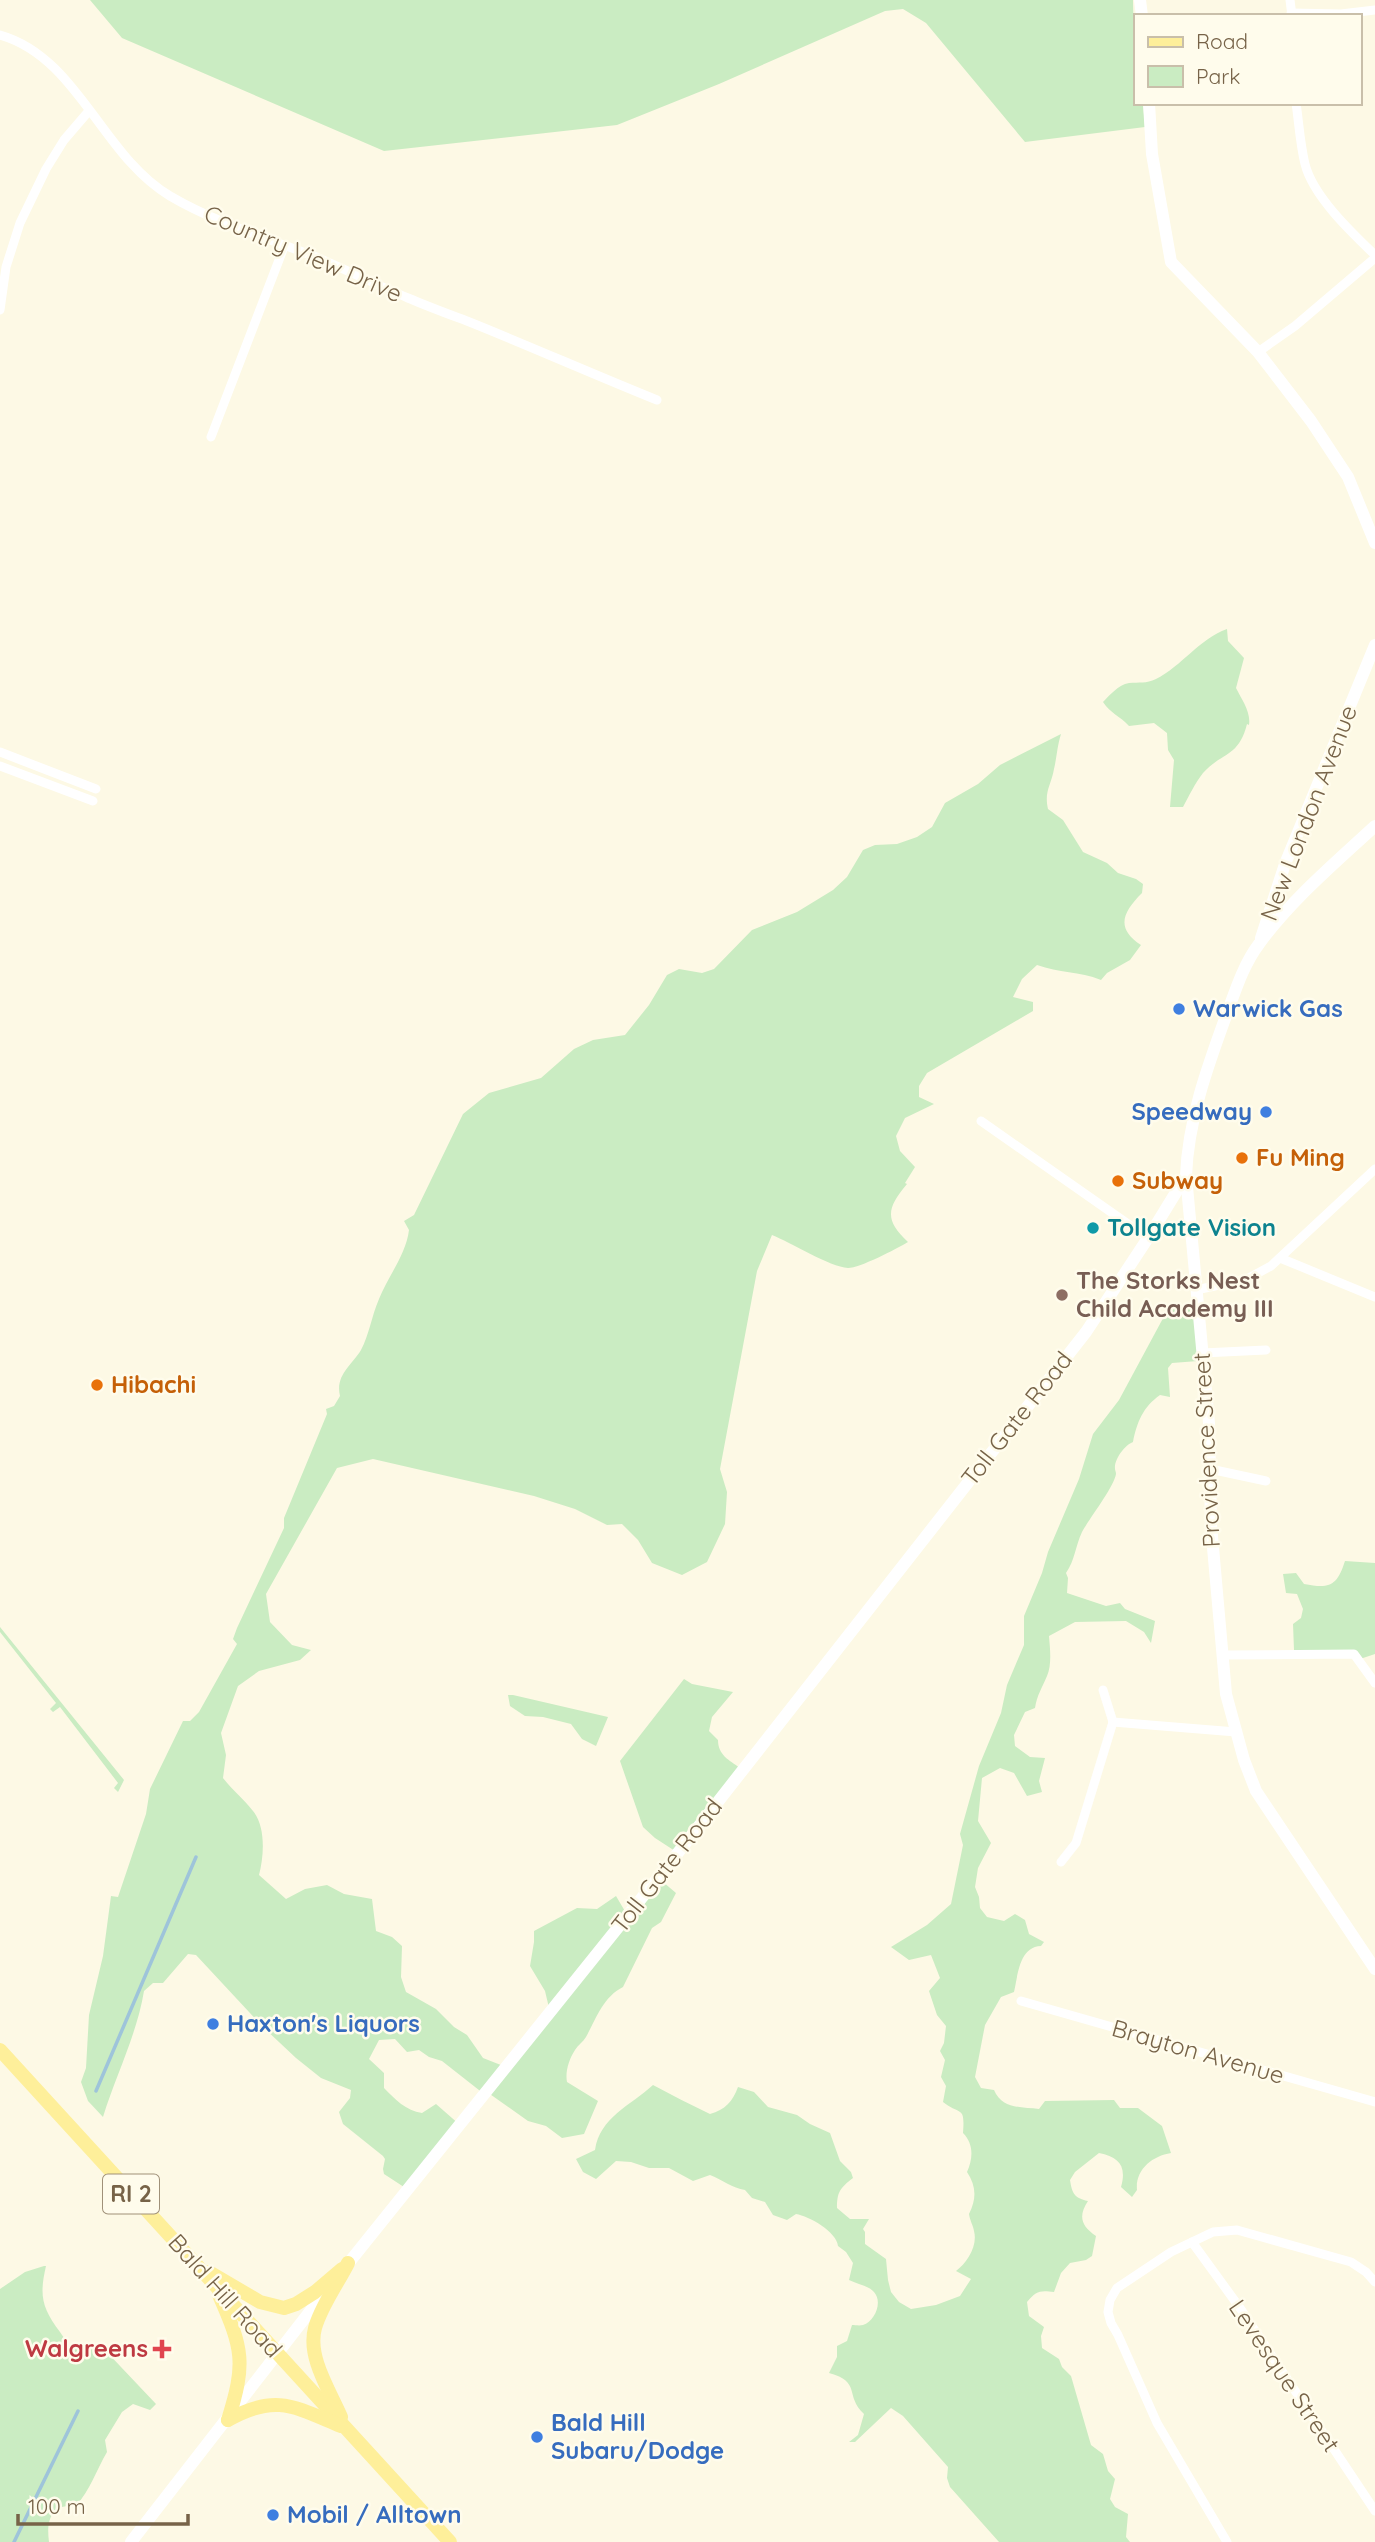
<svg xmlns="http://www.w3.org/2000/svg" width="1375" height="2542" font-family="Quicksand,sans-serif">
  <rect width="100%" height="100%" fill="#fdf9e5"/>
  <g fill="#caecc2">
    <path d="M 90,0 L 1133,0 L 1135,103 L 1143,103 L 1145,127 L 1025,142 L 926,23 L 903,9 L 885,11 L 719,84 L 617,125 L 384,151 L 122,38 Z"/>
    <path d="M 1227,629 L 1228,641 L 1244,658 L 1236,688 C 1242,700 1251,712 1249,725 L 1247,724 C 1239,757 1222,752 1203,773 C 1195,783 1189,796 1183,807 L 1170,807 L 1174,760 L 1168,750 L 1167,733 L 1154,723 L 1129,726 C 1120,716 1110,713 1103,702 C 1110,695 1118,685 1129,683 C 1139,682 1146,684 1156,679 C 1182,666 1199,639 1227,629 Z"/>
    <path d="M 1061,734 C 1057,747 1057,756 1054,769 C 1051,786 1044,791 1048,809 L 1063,820 L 1083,852 L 1107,863 L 1118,873 L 1136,879 L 1143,884 L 1142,893 C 1123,912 1115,928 1141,945 L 1130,960 L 1107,973 L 1101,980 C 1079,971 1059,973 1037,965 L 1022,979 L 1013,997 L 1033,1002 L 1033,1011 L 927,1073 L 919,1086 L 919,1097 L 934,1104 L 905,1118 L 896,1136 L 900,1151 L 915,1167 L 905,1183 L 907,1184 C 886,1209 885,1220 908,1242 C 896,1249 860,1268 848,1268 C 830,1267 790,1242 772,1235 L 757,1271 L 720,1469 L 727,1492 L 725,1524 L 707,1562 L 682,1575 L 652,1563 L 638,1540 L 622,1524 L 607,1525 L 575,1509 L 534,1496 L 373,1459 L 337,1468 L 266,1594 L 270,1622 L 292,1645 L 311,1650 L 300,1660 L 259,1671 L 238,1686 L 221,1733 L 226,1755 L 223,1778 C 232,1790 244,1799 253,1811 C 266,1827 264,1856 259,1875 L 286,1899 L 305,1889 L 327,1885 L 344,1894 L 372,1899 L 376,1931 L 392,1937 L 402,1946 L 401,1977 L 406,1992 L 436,2009 L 454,2027 L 467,2035 L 483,2058 L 506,2067 L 550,2012 L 545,1991 L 530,1966 L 534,1942 L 534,1931 L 577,1908 L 597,1909 L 616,1896 L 626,1913 L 656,1876 L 676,1893 L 661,1922 L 652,1928 L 623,1987 C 603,1997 596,2019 586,2037 C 583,2042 578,2045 575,2050 C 569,2059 565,2072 567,2082 L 598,2101 L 584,2134 L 562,2138 L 546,2126 L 528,2121 L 487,2092 L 484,2094 L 442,2061 L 429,2057 L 419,2050 L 407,2052 L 395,2039 L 379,2040 L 369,2059 L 384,2073 L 384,2088 C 395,2099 406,2111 422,2113 L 436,2104 L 460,2125 L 407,2189 L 384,2174 L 383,2169 L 385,2159 L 383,2156 L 343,2124 L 339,2112 L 350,2098 L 351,2090 L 321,2078 L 296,2058 L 263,2027 L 196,1955 L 188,1954 L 163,1983 L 153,1983 L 144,1991 C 137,2034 116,2075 103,2117 L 88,2101 L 81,2082 L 86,2068 L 89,2015 L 103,1956 L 111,1896 L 118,1897 L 146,1814 L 150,1789 L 183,1721 L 190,1721 L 199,1712 L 237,1644 L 233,1639 L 237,1628 L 284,1528 L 284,1518 L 327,1414 L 326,1409 L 334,1406 L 340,1396 C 335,1375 352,1365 361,1350 C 369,1335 372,1315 379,1299 C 388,1276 406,1255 409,1230 L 404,1221 L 414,1215 L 463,1114 L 489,1093 L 541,1078 L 574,1049 L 593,1040 L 625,1035 L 649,1005 L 667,975 L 679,969 L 702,973 L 714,969 L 752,930 L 797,912 L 833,890 L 847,877 L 863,850 L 875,845 L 897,844 L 917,837 L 932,827 L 945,803 L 978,784 L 1000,765 Z"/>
    <path d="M 1195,1306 L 1198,1361 L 1172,1363 L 1168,1368 L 1170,1397 L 1160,1395 C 1143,1407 1137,1422 1133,1442 C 1125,1445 1114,1459 1115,1469 C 1115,1470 1116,1472 1116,1474 C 1114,1487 1089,1519 1082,1532 C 1075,1547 1075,1560 1066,1573 L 1068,1578 L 1067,1593 L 1106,1606 L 1120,1603 L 1125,1609 L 1155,1621 L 1151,1643 L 1144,1632 L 1126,1621 L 1075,1622 L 1049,1636 C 1050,1649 1052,1664 1047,1676 C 1042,1688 1037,1695 1035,1708 L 1025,1712 L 1014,1735 L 1015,1746 L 1030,1757 L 1045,1758 L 1039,1781 L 1042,1792 L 1027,1796 L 1014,1773 L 1000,1768 L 982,1778 L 978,1821 L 991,1843 L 978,1868 L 975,1887 L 979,1897 L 980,1908 L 987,1917 L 1004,1921 L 1015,1914 L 1025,1920 L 1029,1934 L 1044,1942 L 1041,1946 C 1019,1947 1018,1975 1014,1992 L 1001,1997 L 985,2025 L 975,2077 L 981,2088 L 994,2090 C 1002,2109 1021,2107 1039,2109 L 1045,2101 L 1114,2100 L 1120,2108 L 1138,2108 L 1162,2126 L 1171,2153 C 1152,2156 1135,2170 1137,2190 L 1132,2197 L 1121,2187 C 1127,2166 1119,2157 1099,2153 L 1075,2172 L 1070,2180 C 1072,2193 1074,2198 1088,2201 C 1078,2216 1081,2226 1096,2236 L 1092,2256 L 1086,2260 L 1070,2263 L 1061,2273 L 1054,2292 C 1040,2290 1036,2291 1027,2302 L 1029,2316 L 1044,2327 L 1041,2336 L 1042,2348 L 1059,2359 L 1062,2367 L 1071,2376 L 1091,2445 L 1103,2454 L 1108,2471 L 1115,2479 L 1110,2499 L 1115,2507 L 1128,2514 L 1126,2537 L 1130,2542 L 999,2542 L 950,2487 L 947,2478 L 948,2467 L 903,2416 L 891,2408 L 855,2442 L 849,2442 L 858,2435 L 864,2414 C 844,2395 862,2382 829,2373 L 837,2357 L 837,2346 L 847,2341 L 852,2325 C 855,2325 859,2326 863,2325 C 875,2321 883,2302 874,2292 C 869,2286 857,2284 849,2280 L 853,2263 L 846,2252 L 838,2246 C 837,2232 809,2216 796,2214 L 787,2220 L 773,2215 L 765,2202 L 752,2198 L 745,2190 C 732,2188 723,2180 710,2175 L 693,2181 L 669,2168 L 649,2168 L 631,2162 L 616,2161 L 596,2179 L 583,2172 L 576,2159 L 595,2150 C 600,2117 630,2106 653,2085 C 672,2095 691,2105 710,2114 C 725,2110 733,2101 738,2087 L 754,2092 L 768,2107 L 797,2115 L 810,2124 L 830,2133 L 840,2161 L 851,2172 L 853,2178 C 840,2188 837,2192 837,2208 L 850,2219 L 869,2219 L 863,2229 L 865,2232 L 865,2244 L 886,2259 L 888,2280 L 891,2292 L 899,2302 L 911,2309 L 936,2305 L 960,2296 L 971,2279 L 956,2271 C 967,2263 978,2246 974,2231 C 973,2225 970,2221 969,2214 C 977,2198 976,2186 967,2172 C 973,2159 974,2144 963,2133 C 965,2105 961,2116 943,2102 L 946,2086 L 941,2077 L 945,2060 L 940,2051 L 944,2043 L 946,2026 L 937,2015 L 929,1991 L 940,1978 L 931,1955 L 909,1960 L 891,1947 L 927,1925 L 951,1904 L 963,1845 L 960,1834 L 979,1766 L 1001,1713 L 1007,1685 L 1024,1645 L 1024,1616 L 1042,1573 L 1048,1552 L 1079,1479 L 1093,1434 L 1119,1400 L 1168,1309 Z"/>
    <path d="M 1345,1561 L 1375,1563 L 1375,1654 L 1360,1659 L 1294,1650 L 1293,1624 L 1301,1618 L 1303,1609 L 1297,1594 L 1286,1593 L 1283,1574 L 1296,1573 L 1304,1584 C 1330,1589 1337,1586 1345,1561 Z"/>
    <path d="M 0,1627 L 124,1780 L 118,1792 L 114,1788 L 118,1783 L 60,1707 L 53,1712 L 50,1709 L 56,1703 L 0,1632 Z"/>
    <path d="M 684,1679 L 692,1684 L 733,1692 L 712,1717 L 709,1731 L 718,1740 C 718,1755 729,1760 740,1768 L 675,1851 L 655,1838 L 643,1827 L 620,1761 Z"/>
    <path d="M 508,1695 L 513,1695 L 608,1717 L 596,1746 L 582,1739 L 571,1724 L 543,1717 L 525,1716 L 510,1706 Z"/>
    <path d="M 44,2266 L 46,2266 C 39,2296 42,2308 60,2332 C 64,2338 68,2345 75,2348 C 83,2350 95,2348 103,2348 L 156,2404 L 150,2410 L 133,2404 L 122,2412 L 105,2440 L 107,2452 C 96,2471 90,2490 76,2506 C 51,2504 46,2520 49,2542 L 0,2542 L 0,2289 L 25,2272 Z"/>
  </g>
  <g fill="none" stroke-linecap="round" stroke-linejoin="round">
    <g stroke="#9ec4da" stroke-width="3.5">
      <path d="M 96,2091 L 196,1857"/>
      <path d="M 14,2542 L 78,2411"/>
    </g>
    <g stroke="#fff" stroke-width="9">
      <path d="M 1290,0 L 1292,16"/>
      <path d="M 1291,13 L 1341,14 L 1375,10"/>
      <path d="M 0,35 C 78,57 102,156 170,196 C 216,223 267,238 316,257 C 347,270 377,285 408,298 C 429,307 451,315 472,323 C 534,348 595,375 657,400"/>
      <path d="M 1296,103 C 1299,123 1300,144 1305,164 C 1313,196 1351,232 1375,255"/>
      <path d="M 0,310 L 6,267 L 20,223 L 46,169 L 64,140 L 88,112"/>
      <path d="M 1258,352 L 1295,326 L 1375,258"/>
      <path d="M 211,437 L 284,247"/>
      <path d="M 0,752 L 96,789"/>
      <path d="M 0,766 L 93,801"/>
      <path d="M 981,1121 L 1148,1238"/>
      <path d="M 1280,1258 L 1375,1297"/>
      <path d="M 1196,1290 L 1247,1279 L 1271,1266 L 1375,1169"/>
      <path d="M 1202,1353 L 1266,1350"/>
      <path d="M 1210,1469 L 1266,1481"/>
      <path d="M 1223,1655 L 1354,1654 L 1375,1683"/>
      <path d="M 1103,1690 L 1113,1722"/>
      <path d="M 1113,1722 L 1236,1732"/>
      <path d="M 1061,1862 L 1076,1843 L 1113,1722"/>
      <path d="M 1021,2001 L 1375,2102"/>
      <path d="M 1192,2242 L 1240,2308 L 1375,2511"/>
      <path d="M 1227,2542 L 1157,2423 L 1118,2335 L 1111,2323 L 1108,2312 L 1110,2300 L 1117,2288 L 1171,2252 L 1213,2232 L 1237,2230 L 1351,2262 L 1366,2272 L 1375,2282"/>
    </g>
    <g stroke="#fff" stroke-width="12">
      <path d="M 1140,0 L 1142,16"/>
      <path d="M 1149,103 L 1152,154 L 1171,262 L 1258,352 L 1311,421 L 1348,477 L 1375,543"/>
      <path d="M 1375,826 C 1335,863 1291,900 1259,944 C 1243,965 1235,992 1226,1016 C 1207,1068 1188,1121 1186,1176 L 1209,1423 L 1211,1525 L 1226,1694 L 1244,1760 L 1256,1791 L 1375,1969"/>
      <path d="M 1261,938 L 1285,864 L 1375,645"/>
      <path d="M 343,2270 L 677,1854 L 1086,1332 L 1148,1238 L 1186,1176"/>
      <path d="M 131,2542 L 329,2287"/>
    </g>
    <g stroke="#feef9a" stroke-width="14">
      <path d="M 0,2050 L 450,2542"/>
      <path d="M 209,2272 L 260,2302 L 284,2308 L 296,2304 L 315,2292 L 342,2269"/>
      <path d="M 219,2295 C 243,2349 246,2363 228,2420"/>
      <path d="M 341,2417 C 330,2391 307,2357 315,2328 C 321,2306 338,2283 348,2263"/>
      <path d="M 228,2420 C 276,2393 295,2407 341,2426"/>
    </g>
  </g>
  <g fill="#3f7fe0" stroke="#fffcec" stroke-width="2.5">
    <circle cx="1179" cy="1009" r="7"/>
    <circle cx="1266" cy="1112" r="7"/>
    <circle cx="213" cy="2024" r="7"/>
    <circle cx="537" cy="2437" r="7"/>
    <circle cx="273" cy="2515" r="7"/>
  </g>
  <g fill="#e8710a" stroke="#fffcec" stroke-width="2.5">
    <circle cx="1242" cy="1158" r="7"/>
    <circle cx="1118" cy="1181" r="7"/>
    <circle cx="97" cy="1385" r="7"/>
  </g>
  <circle fill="#0f9aa8" stroke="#fffcec" stroke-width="2.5" cx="1093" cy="1228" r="7"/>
  <circle fill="#8d6e63" stroke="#fffcec" stroke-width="2.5" cx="1062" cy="1295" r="7"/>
  <path fill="#e0444e" stroke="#fffcec" stroke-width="2.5" d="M158.5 2338.5h7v7h7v7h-7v7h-7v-7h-7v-7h7z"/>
  <g text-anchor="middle" stroke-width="5" stroke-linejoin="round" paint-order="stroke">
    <rect fill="#fffcec" stroke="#a09179" stroke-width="2" x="103" y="2174.5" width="56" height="39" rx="5"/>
    <g font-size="23" font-weight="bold" fill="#776348">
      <text x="131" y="2202">RI 2</text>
    </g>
    <g font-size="24" fill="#776348" stroke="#fffcec">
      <text transform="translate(303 254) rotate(23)" y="8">Country View Drive</text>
      <text transform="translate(1309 813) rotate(-69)" y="8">New London Avenue</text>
      <text transform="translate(1017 1419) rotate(-52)" y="8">Toll Gate Road</text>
      <text transform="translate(1207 1450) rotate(-93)" y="8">Providence Street</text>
      <text transform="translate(667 1866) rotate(-52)" y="8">Toll Gate Road</text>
      <text transform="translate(1198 2052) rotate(16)" y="8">Brayton Avenue</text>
      <text transform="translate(225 2296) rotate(48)" y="8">Bald Hill Road</text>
      <text transform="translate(1284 2376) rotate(56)" y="8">Levesque Street</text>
    </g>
    <g font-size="24" font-weight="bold" fill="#366cbe" stroke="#fffcec" text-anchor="start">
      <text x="1193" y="1017">Warwick Gas</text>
      <text x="1252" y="1120" text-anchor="end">Speedway</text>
      <text x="227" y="2032">Haxton's Liquors</text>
      <text x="551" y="2431">Bald Hill<tspan x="551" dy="28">Subaru/Dodge</tspan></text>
      <text x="287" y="2523">Mobil / Alltown</text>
    </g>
    <g font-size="24" font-weight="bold" fill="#c56008" stroke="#fffcec" text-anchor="start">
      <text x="1256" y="1166">Fu Ming</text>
      <text x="1132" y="1189">Subway</text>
      <text x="111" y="1393">Hibachi</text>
    </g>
    <g font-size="24" font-weight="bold" fill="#0d838f" stroke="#fffcec" text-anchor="start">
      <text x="1107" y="1236">Tollgate Vision</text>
    </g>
    <g font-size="24" font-weight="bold" fill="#785e54" stroke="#fffcec" text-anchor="start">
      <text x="1076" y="1289">The Storks Nest<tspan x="1076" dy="28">Child Academy III</tspan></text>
    </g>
    <g font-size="24" font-weight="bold" fill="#be3a42" stroke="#fffcec" text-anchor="end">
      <text x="148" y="2357">Walgreens</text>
    </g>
  </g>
  <rect x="1134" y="14" width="228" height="91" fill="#fffcec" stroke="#c9bfaa" stroke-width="2"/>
  <rect x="1148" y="37" width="35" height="10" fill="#feef9a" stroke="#c9bfaa" stroke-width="2"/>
  <text x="1196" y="49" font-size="21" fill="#776348">Road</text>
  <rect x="1148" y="66" width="35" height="21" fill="#caecc2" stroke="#c9bfaa" stroke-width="2"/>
  <text x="1196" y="84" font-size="21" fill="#776348">Park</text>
  <path d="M18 2514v10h170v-10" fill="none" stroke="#776348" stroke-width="3.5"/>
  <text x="28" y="2514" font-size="21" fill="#776348" stroke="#fffcec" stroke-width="5" paint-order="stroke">100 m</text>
</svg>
